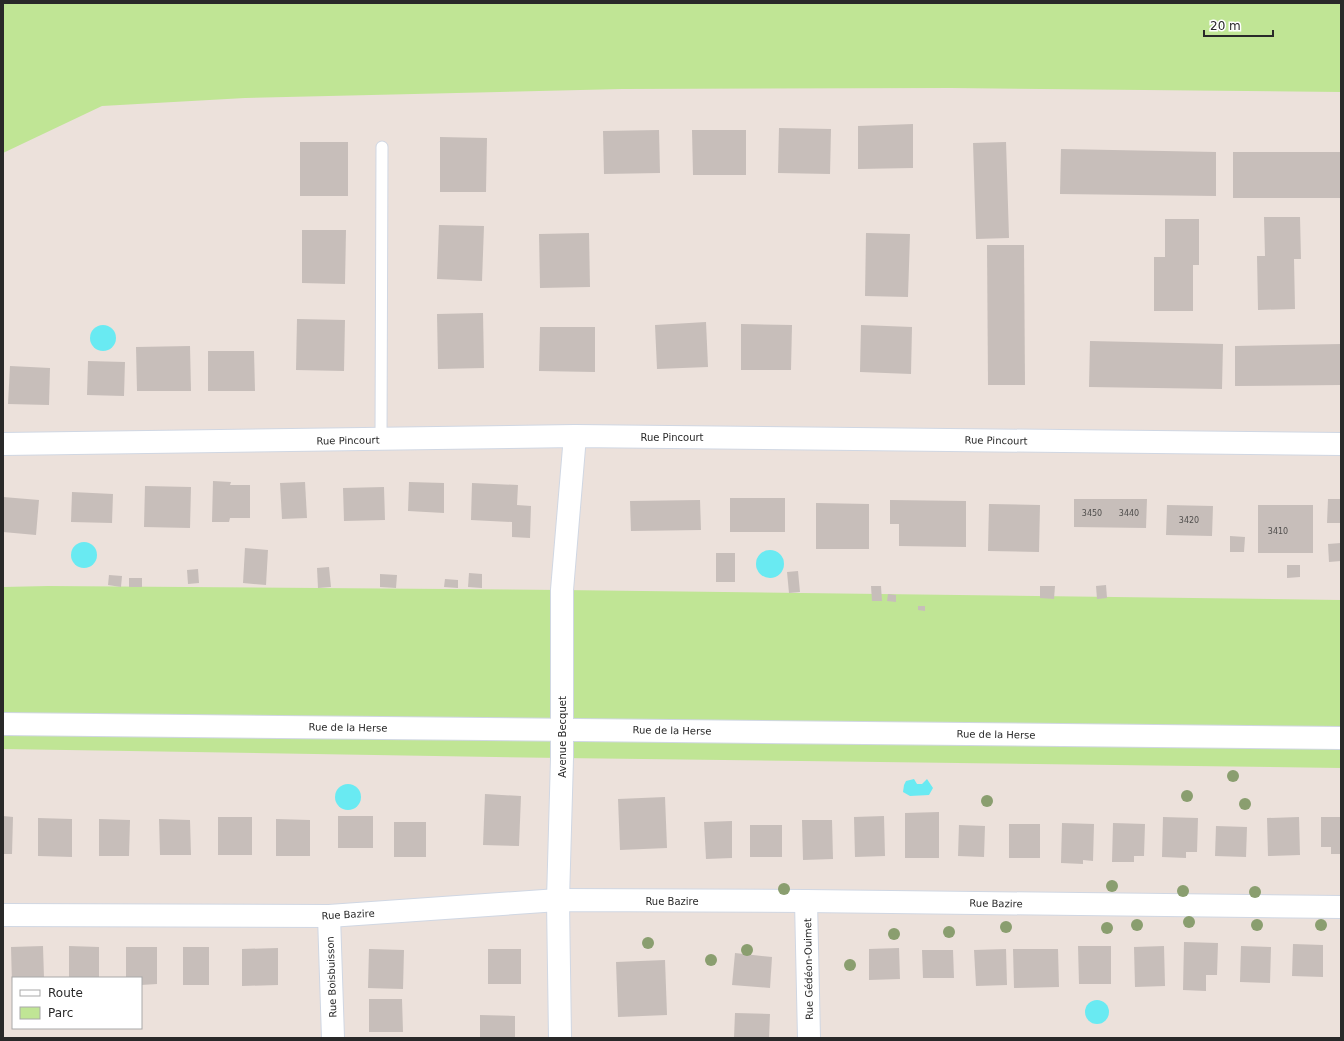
<svg xmlns="http://www.w3.org/2000/svg" width="1344" height="1041" font-family="'DejaVu Sans',sans-serif">
  <rect width="100%" height="100%" fill="#ece1db"/>
  <g fill="#c0e595">
    <path d="M 3,3 L 1341,3 L 1341,92 L 951,88 L 622,89 L 245,98 L 102,106 L 3,153 Z"/>
    <path d="M 48,586 L 562,590 L 1341,600 L 1341,768 L 562,758 L 3,749 L 3,587 Z"/>
  </g>
  <g fill="#69eaf2">
    <circle cx="103" cy="338" r="13"/>
    <circle cx="84" cy="555" r="13"/>
    <circle cx="770" cy="564" r="14"/>
    <path d="M 914,779 L 917,784 L 922,784 L 927,779 L 933,788 L 929,795 L 910,796 L 903,792 L 904,785 L 906,781 Z"/>
    <circle cx="348" cy="797" r="13"/>
    <circle cx="1097" cy="1012" r="12"/>
  </g>
  <g fill="#c7beba">
    <path d="M 913,124 L 913,168 L 858,169 L 858,126 Z"/>
    <path d="M 779,128 L 831,129 L 830,174 L 778,173 Z"/>
    <path d="M 659,130 L 660,173 L 604,174 L 603,131 Z"/>
    <path d="M 692,130 L 746,130 L 746,175 L 693,175 Z"/>
    <path d="M 440,137 L 487,138 L 486,192 L 440,192 Z"/>
    <rect x="300" y="142" width="48" height="54"/>
    <path d="M 1006,142 L 1009,238 L 976,239 L 973,143 Z"/>
    <path d="M 1061,149 L 1216,152 L 1216,196 L 1060,194 Z"/>
    <rect x="1233" y="152" width="108" height="46"/>
    <path d="M 1264,217 L 1300,217 L 1301,259 L 1294,259 L 1295,309 L 1258,310 L 1257,256 L 1265,256 Z"/>
    <path d="M 1165,219 L 1199,219 L 1199,265 L 1193,265 L 1193,311 L 1154,311 L 1154,257 L 1165,257 Z"/>
    <path d="M 439,225 L 484,226 L 482,281 L 437,279 Z"/>
    <path d="M 302,230 L 346,230 L 345,284 L 302,283 Z"/>
    <path d="M 589,233 L 590,287 L 540,288 L 539,234 Z"/>
    <path d="M 866,233 L 910,234 L 908,297 L 865,296 Z"/>
    <path d="M 987,245 L 1024,245 L 1025,385 L 988,385 Z"/>
    <path d="M 483,313 L 484,368 L 438,369 L 437,314 Z"/>
    <path d="M 297,319 L 345,320 L 344,371 L 296,370 Z"/>
    <path d="M 706,322 L 708,367 L 657,369 L 655,325 Z"/>
    <path d="M 741,324 L 792,325 L 791,370 L 741,370 Z"/>
    <path d="M 861,325 L 912,327 L 911,374 L 860,372 Z"/>
    <path d="M 540,327 L 595,327 L 595,372 L 539,371 Z"/>
    <path d="M 1090,341 L 1223,344 L 1222,389 L 1089,387 Z"/>
    <path d="M 1341,344 L 1341,385 L 1235,386 L 1235,346 Z"/>
    <path d="M 190,346 L 191,391 L 137,391 L 136,347 Z"/>
    <path d="M 208,351 L 254,351 L 255,391 L 208,391 Z"/>
    <path d="M 88,361 L 125,362 L 124,396 L 87,395 Z"/>
    <path d="M 10,366 L 50,368 L 49,405 L 8,404 Z"/>
    <path d="M 213,481 L 231,482 L 230,485 L 250,485 L 250,518 L 230,518 L 229,522 L 212,522 Z"/>
    <path d="M 305,482 L 307,518 L 282,519 L 280,483 Z"/>
    <path d="M 409,482 L 444,483 L 444,513 L 408,511 Z"/>
    <path d="M 472,483 L 518,485 L 517,505 L 531,506 L 530,538 L 512,537 L 512,522 L 471,520 Z"/>
    <path d="M 145,486 L 191,487 L 190,528 L 144,527 Z"/>
    <path d="M 384,487 L 385,520 L 344,521 L 343,488 Z"/>
    <path d="M 72,492 L 113,494 L 112,523 L 71,522 Z"/>
    <path d="M 3,497 L 39,500 L 36,535 L 3,532 Z"/>
    <rect x="730" y="498" width="55" height="34"/>
    <path d="M 1074,499 L 1147,499 L 1146,528 L 1074,527 Z"/>
    <path d="M 1328,499 L 1341,499 L 1341,523 L 1327,523 Z"/>
    <path d="M 700,500 L 701,530 L 631,531 L 630,501 Z"/>
    <path d="M 890,500 L 966,501 L 966,547 L 899,546 L 899,524 L 890,524 Z"/>
    <path d="M 816,503 L 869,504 L 869,549 L 816,549 Z"/>
    <path d="M 989,504 L 1040,505 L 1039,552 L 988,551 Z"/>
    <path d="M 1167,505 L 1213,506 L 1212,536 L 1166,535 Z"/>
    <rect x="1258" y="505" width="55" height="48"/>
    <path d="M 1230,536 L 1245,537 L 1244,552 L 1230,552 Z"/>
    <path d="M 1341,543 L 1341,561 L 1329,562 L 1328,544 Z"/>
    <path d="M 245,548 L 268,550 L 266,585 L 243,583 Z"/>
    <rect x="716" y="553" width="19" height="29"/>
    <path d="M 1287,565 L 1300,565 L 1300,577 L 1287,578 Z"/>
    <path d="M 329,567 L 331,587 L 318,588 L 317,568 Z"/>
    <path d="M 198,569 L 199,583 L 188,584 L 187,570 Z"/>
    <path d="M 798,571 L 800,592 L 789,593 L 787,572 Z"/>
    <path d="M 469,573 L 482,574 L 482,588 L 468,587 Z"/>
    <path d="M 380,574 L 397,575 L 396,588 L 380,587 Z"/>
    <path d="M 109,575 L 122,576 L 121,587 L 108,585 Z"/>
    <rect x="129" y="578" width="13" height="9"/>
    <path d="M 445,579 L 458,580 L 458,588 L 444,587 Z"/>
    <path d="M 1106,585 L 1107,598 L 1097,599 L 1096,586 Z"/>
    <path d="M 871,586 L 881,586 L 882,601 L 872,601 Z"/>
    <path d="M 1040,586 L 1055,586 L 1054,599 L 1040,598 Z"/>
    <path d="M 888,594 L 896,595 L 896,602 L 887,601 Z"/>
    <path d="M 918,606 L 925,606 L 925,611 L 918,610 Z"/>
    <path d="M 485,794 L 521,796 L 519,846 L 483,845 Z"/>
    <path d="M 665,797 L 667,848 L 620,850 L 618,799 Z"/>
    <path d="M 939,812 L 939,858 L 905,858 L 905,813 Z"/>
    <path d="M 3,816 L 13,817 L 12,854 L 3,854 Z"/>
    <rect x="338" y="816" width="35" height="32"/>
    <path d="M 884,816 L 885,856 L 855,857 L 854,817 Z"/>
    <rect x="218" y="817" width="34" height="38"/>
    <path d="M 1163,817 L 1198,818 L 1197,852 L 1186,852 L 1186,858 L 1162,857 Z"/>
    <path d="M 1299,817 L 1300,855 L 1268,856 L 1267,818 Z"/>
    <path d="M 1321,817 L 1341,817 L 1341,854 L 1331,854 L 1331,847 L 1321,847 Z"/>
    <path d="M 38,818 L 72,819 L 72,857 L 38,856 Z"/>
    <path d="M 99,819 L 130,820 L 129,856 L 99,856 Z"/>
    <path d="M 159,819 L 190,820 L 191,855 L 160,855 Z"/>
    <path d="M 276,819 L 310,820 L 310,856 L 276,856 Z"/>
    <path d="M 802,820 L 832,820 L 833,859 L 803,860 Z"/>
    <path d="M 732,821 L 732,858 L 706,859 L 704,822 Z"/>
    <rect x="394" y="822" width="32" height="35"/>
    <path d="M 1062,823 L 1094,824 L 1093,861 L 1083,860 L 1083,864 L 1061,863 Z"/>
    <path d="M 1113,823 L 1145,824 L 1144,856 L 1134,856 L 1134,862 L 1112,862 Z"/>
    <rect x="1009" y="824" width="31" height="34"/>
    <rect x="750" y="825" width="32" height="32"/>
    <path d="M 959,825 L 985,826 L 984,857 L 958,856 Z"/>
    <path d="M 1216,826 L 1247,827 L 1246,857 L 1215,856 Z"/>
    <path d="M 1184,942 L 1218,943 L 1217,975 L 1206,975 L 1206,991 L 1183,990 Z"/>
    <path d="M 1293,944 L 1323,945 L 1323,977 L 1292,976 Z"/>
    <path d="M 43,946 L 44,978 L 13,978 L 13,985 L 12,985 L 11,947 Z"/>
    <path d="M 69,946 L 99,947 L 99,978 L 69,978 Z"/>
    <path d="M 1078,946 L 1111,946 L 1111,984 L 1079,984 Z"/>
    <path d="M 1164,946 L 1165,986 L 1135,987 L 1134,947 Z"/>
    <path d="M 1241,946 L 1271,947 L 1270,983 L 1240,982 Z"/>
    <path d="M 126,947 L 157,947 L 157,984 L 141,985 L 141,978 L 126,978 Z"/>
    <rect x="183" y="947" width="26" height="38"/>
    <path d="M 278,948 L 278,985 L 242,986 L 242,949 Z"/>
    <path d="M 899,948 L 900,979 L 869,980 L 869,949 Z"/>
    <path d="M 369,949 L 404,950 L 403,989 L 368,988 Z"/>
    <rect x="488" y="949" width="33" height="35"/>
    <path d="M 1006,949 L 1007,985 L 976,986 L 974,950 Z"/>
    <path d="M 1013,949 L 1058,949 L 1059,987 L 1014,988 Z"/>
    <path d="M 922,950 L 953,950 L 954,978 L 923,978 Z"/>
    <path d="M 735,953 L 772,957 L 770,988 L 732,985 Z"/>
    <path d="M 665,960 L 667,1015 L 618,1017 L 616,962 Z"/>
    <path d="M 369,999 L 402,999 L 403,1032 L 369,1032 Z"/>
    <path d="M 735,1013 L 770,1014 L 769,1038 L 734,1038 Z"/>
    <path d="M 480,1015 L 515,1016 L 515,1038 L 480,1038 Z"/>
  </g>
  <g fill="none" stroke-linecap="round" stroke-linejoin="round">
    <g stroke="#d0d7e3" stroke-width="13">
      <path id="service" d="M 381,439 L 382,147"/>
    </g>
    <g stroke="#d0d7e3" stroke-width="24">
      <g id="minor">
        <path d="M 3,444 L 575,436 L 1341,444"/>
        <path d="M 3,724 L 1341,738"/>
        <path d="M 806,901 L 809,1038"/>
        <path d="M 3,915 L 329,916 L 558,900 L 806,901 L 1341,907"/>
        <path d="M 329,916 L 333,1038"/>
        <path d="M 560,1038 L 558,900 L 562,758 L 562,590 L 575,436"/>
      </g>
    </g>
    <use href="#service" stroke="#fff" stroke-width="11"/>
    <use href="#minor" stroke="#fff" stroke-width="22"/>
  </g>
  <g fill="#8a9e6f">
    <circle cx="1233" cy="776" r="6"/>
    <circle cx="1187" cy="796" r="6"/>
    <circle cx="987" cy="801" r="6"/>
    <circle cx="1245" cy="804" r="6"/>
    <circle cx="1112" cy="886" r="6"/>
    <circle cx="784" cy="889" r="6"/>
    <circle cx="1183" cy="891" r="6"/>
    <circle cx="1255" cy="892" r="6"/>
    <circle cx="1189" cy="922" r="6"/>
    <circle cx="1137" cy="925" r="6"/>
    <circle cx="1257" cy="925" r="6"/>
    <circle cx="1321" cy="925" r="6"/>
    <circle cx="1006" cy="927" r="6"/>
    <circle cx="1107" cy="928" r="6"/>
    <circle cx="949" cy="932" r="6"/>
    <circle cx="894" cy="934" r="6"/>
    <circle cx="648" cy="943" r="6"/>
    <circle cx="747" cy="950" r="6"/>
    <circle cx="711" cy="960" r="6"/>
    <circle cx="850" cy="965" r="6"/>
  </g>
  <g text-anchor="middle" stroke-width="3" stroke-linejoin="round" paint-order="stroke">
    <g font-size="8" fill="#504e4d">
      <text x="1092" y="516">3450</text>
      <text x="1129" y="516">3440</text>
      <text x="1189" y="523">3420</text>
      <text x="1278" y="534">3410</text>
    </g>
    <g font-size="10" fill="#292929" stroke="#fff">
      <text x="672" y="441">Rue Pincourt</text>
      <text transform="translate(348 440) rotate(-1)" y="4">Rue Pincourt</text>
      <text transform="translate(996 440) rotate(1)" y="4">Rue Pincourt</text>
      <text transform="translate(348 727) rotate(1)" y="4">Rue de la Herse</text>
      <text transform="translate(672 730) rotate(1)" y="4">Rue de la Herse</text>
      <text transform="translate(996 734) rotate(1)" y="4">Rue de la Herse</text>
      <text transform="translate(562 737) rotate(-90)" y="4">Avenue Becquet</text>
      <text x="672" y="905">Rue Bazire</text>
      <text transform="translate(996 903) rotate(1)" y="4">Rue Bazire</text>
      <text transform="translate(348 914) rotate(-3)" y="4">Rue Bazire</text>
      <text transform="translate(808 969) rotate(-91)" y="4">Rue Gédéon-Ouimet</text>
      <text transform="translate(331 977) rotate(-92)" y="4">Rue Boisbuisson</text>
    </g>
  </g>
  <rect width="1344" height="1041" fill="none" stroke="#292929" stroke-width="8"/>
  <rect x="12" y="977" width="130" height="52" fill="#ffffff" stroke="#a9a9a9"/>
  <rect x="20" y="990" width="20" height="6" fill="#ffffff" stroke="#a9a9a9"/>
  <text x="48" y="997" font-size="12" fill="#292929">Route</text>
  <rect x="20" y="1007" width="20" height="12" fill="#c0e595" stroke="#a9a9a9"/>
  <text x="48" y="1017" font-size="12" fill="#292929">Parc</text>
  <path d="M1204 30v6h69v-6" fill="none" stroke="#292929" stroke-width="2"/>
  <text x="1210" y="30" font-size="12" fill="#292929" stroke="#ffffff" stroke-width="3" paint-order="stroke">20 m</text>
</svg>
